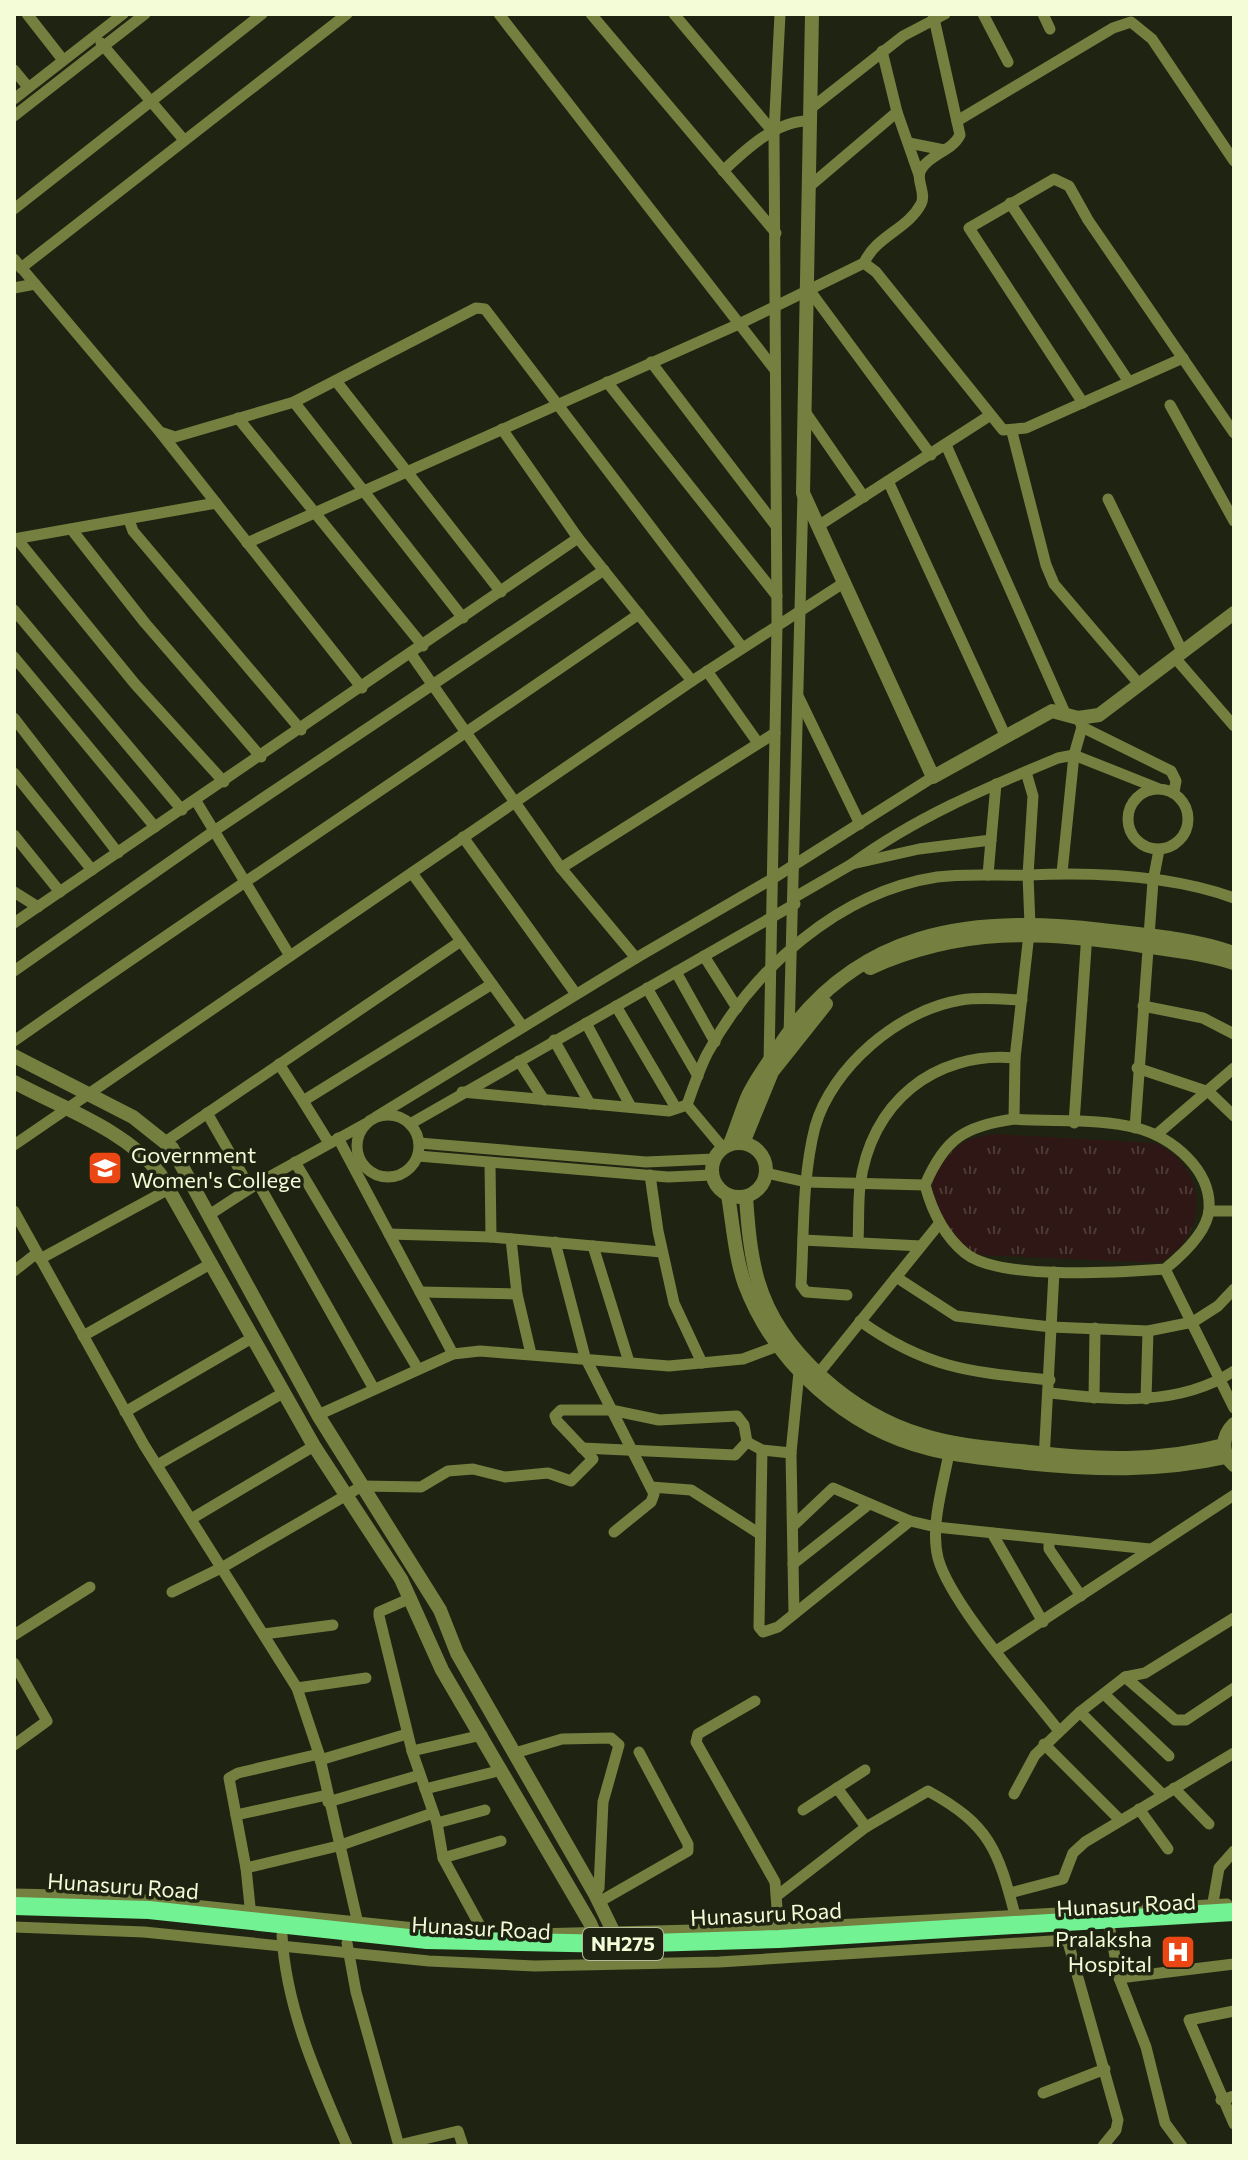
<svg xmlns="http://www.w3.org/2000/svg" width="1248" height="2160" font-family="Commissioner,sans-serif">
  <defs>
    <pattern id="park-tufts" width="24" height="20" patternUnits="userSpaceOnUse" patternTransform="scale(2)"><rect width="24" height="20" fill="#2e1714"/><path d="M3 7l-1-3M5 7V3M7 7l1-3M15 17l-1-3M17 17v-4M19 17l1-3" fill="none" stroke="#4d3a35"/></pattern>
  </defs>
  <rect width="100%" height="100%" fill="#1e2411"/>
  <path fill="url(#park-tufts)" d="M 994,1134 L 1155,1143 C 1208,1166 1211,1235 1159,1263 L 976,1255 L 953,1242 L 932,1195 L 932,1186 L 937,1169 L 954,1149 L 969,1139 Z"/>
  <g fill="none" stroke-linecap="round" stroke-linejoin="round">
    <g stroke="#747f40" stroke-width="11">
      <path d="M 27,14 L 63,60"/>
      <path d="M 499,14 L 775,370"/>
      <path d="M 591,14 L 776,233"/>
      <path d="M 674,14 L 774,133"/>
      <path d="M 983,14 L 1008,62"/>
      <path d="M 1043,14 L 1050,29"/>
      <path d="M 101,43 L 184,140"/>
      <path d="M 882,51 L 897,112"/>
      <path d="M 14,70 L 28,87"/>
      <path d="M 14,99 L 123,14"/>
      <path d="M 810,109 L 903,36 L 945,14"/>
      <path d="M 14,116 L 145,14"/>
      <path d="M 957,121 L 1113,28 L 1131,22 L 1152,39 L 1234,161"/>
      <path d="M 909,143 L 944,150"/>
      <path d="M 723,171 C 745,150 778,119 810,121"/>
      <path d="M 811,185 L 897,112 L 919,175"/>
      <path d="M 1010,203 L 1129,382"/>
      <path d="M 14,209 L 262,14"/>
      <path d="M 14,259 L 160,432 L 362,688"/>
      <path d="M 864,263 C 876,236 908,229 921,204 C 927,192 914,179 922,168 C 931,154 952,151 960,135 L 933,14"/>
      <path d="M 21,268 L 347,14"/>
      <path d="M 14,288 L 35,284"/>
      <path d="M 810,291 L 931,455"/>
      <path d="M 651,362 L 776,526"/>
      <path d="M 336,381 L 501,592"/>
      <path d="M 607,382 L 777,596"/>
      <path d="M 294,402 L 463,618"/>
      <path d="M 1083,403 L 969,228 L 1054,179 L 1069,186 L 1088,220 L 1234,433"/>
      <path d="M 1170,405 L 1234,521"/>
      <path d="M 804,410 L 864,497"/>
      <path d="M 238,418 L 423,646"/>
      <path d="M 502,429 L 578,538"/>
      <path d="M 160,432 L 175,437 L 294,402 L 476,308 L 485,309 L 742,647"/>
      <path d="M 1012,432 L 1046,565 L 1054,584 L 1140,685"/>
      <path d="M 946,445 L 1065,713"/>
      <path d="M 888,481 L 1005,735"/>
      <path d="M 1108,499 L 1183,653"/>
      <path d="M 129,520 L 133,531 L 301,730"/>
      <path d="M 818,526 L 989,416"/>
      <path d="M 72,530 L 145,623 L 261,757"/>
      <path d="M 14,539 L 216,503"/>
      <path d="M 17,539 L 135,684 L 224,782"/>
      <path d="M 247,543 L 739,324 L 864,263 L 876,272 L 1003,430 L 1026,428 L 1183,358"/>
      <path d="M 14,610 L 182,810"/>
      <path d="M 411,654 L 561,868 L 636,958 L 772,879 L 933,777"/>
      <path d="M 14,657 L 155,827"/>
      <path d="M 1176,659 L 1234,726"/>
      <path d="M 707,671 L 758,743"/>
      <path d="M 799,698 L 860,824"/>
      <path d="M 14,718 L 118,853"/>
      <path d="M 1080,722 L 1082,727 L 1171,771 L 1176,781 L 1174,792"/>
      <path d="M 14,773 L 92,870"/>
      <circle cx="1158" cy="819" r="30"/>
      <path d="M 196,801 L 290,956"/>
      <path d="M 14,835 L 60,892"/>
      <path d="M 463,837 L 576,994"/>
      <path d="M 852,864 C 916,817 986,788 1058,758 L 1074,755 L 1157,788"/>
      <path d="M 561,868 L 775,733"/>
      <path d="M 412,873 L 523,1027"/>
      <path d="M 1062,873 L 1074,755 L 1082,727"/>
      <path d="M 988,875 L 991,840"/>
      <path d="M 14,892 L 38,907"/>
      <path d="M 795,897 L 852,864 L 919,849 L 991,840 L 996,784"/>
      <path d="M 14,923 L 578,538 L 692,681"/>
      <path d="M 704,956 L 737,1008"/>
      <path d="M 14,971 L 214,831 L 604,570"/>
      <path d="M 676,972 L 715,1042"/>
      <path d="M 647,988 L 698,1076"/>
      <path d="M 616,1006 L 676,1108"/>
      <path d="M 1143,1006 L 1203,1018 L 1234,1034"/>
      <path d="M 586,1023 L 631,1107"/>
      <path d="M 789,1036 L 803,494"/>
      <path d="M 554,1040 L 590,1104"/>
      <path d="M 14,1041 C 221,896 431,758 639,614"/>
      <path d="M 519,1061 L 544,1100"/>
      <path d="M 769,1063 L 777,624 L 774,133 L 780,14"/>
      <path d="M 279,1064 L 303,1101"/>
      <path d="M 1137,1068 L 1209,1092 L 1234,1116"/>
      <path d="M 462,1092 L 669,1111 L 687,1105"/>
      <path d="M 207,1113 L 250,1188"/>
      <circle cx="388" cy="1146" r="31"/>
      <path d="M 376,1117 L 636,958"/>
      <path d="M 1014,1119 C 1053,1122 1100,1118 1137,1128 C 1173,1138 1212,1170 1209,1210 C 1207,1233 1181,1256 1165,1269 C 1121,1272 999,1281 965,1253 C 943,1235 932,1211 925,1185 C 945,1138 965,1126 1014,1119 L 1015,1058 L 1030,925 L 1028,875 L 1033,796 L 1026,772"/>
      <path d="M 1074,1123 L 1087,933"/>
      <path d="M 410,1124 L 795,904"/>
      <path d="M 1135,1128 L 1153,881 L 1159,850"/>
      <path d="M 1156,1135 L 1234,1068"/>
      <path d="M 338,1138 L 453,1354"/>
      <path d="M 165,1142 L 461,941"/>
      <path d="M 329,1143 L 303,1101 L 492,984"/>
      <path d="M 419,1143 L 646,1162 L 714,1159"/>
      <path d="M 14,1145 L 692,681 L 845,582"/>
      <path d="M 723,1148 L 687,1105 C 693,1088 699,1070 707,1054 C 753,969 839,892 937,877 C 967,873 998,876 1029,875 C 1096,872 1170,875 1234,898"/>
      <path d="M 418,1156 L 668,1177 L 712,1175"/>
      <path d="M 295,1162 L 418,1369"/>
      <path d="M 490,1163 L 491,1237"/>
      <path d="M 766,1173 L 806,1182 L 925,1185"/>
      <path d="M 650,1175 L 658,1231 L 674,1303 L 702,1363"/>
      <path d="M 258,1183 L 374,1389"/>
      <path d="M 14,1211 L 144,1445 L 297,1688 L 319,1754 L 359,1928"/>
      <path d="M 1209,1211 L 1234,1211"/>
      <path d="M 209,1215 L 258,1183 L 365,1124"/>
      <path d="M 389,1234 L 491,1237 L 662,1252"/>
      <path d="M 511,1239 L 517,1294 L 531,1354"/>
      <path d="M 803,1240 L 921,1246"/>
      <path d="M 555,1242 L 585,1357 L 654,1494 L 651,1502 L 614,1532"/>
      <path d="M 858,1242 C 859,1223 858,1204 860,1186 C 870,1103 934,1051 1015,1058"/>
      <path d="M 593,1246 L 629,1362"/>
      <path d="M 40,1259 L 169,1189"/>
      <path d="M 1165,1269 L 1234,1408"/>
      <path d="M 14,1271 L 37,1253"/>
      <path d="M 896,1277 L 956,1316 L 1051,1327 L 1148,1331 L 1193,1322 L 1218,1306 L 1234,1289"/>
      <path d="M 420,1292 L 517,1294"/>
      <path d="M 847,1295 L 806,1292 L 801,1285 C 804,1233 802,1178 815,1127 C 832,1067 899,1010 961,1000 C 981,997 1001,999 1022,1000"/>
      <path d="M 860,1321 C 927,1369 971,1372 1050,1380"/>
      <path d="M 83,1336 L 212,1263"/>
      <path d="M 814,1379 L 939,1224"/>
      <path d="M 1050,1393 C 1112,1400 1179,1407 1234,1371"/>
      <path d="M 1094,1398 L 1095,1328"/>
      <path d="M 1146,1399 L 1148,1331"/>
      <path d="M 125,1412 L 252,1338"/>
      <path d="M 318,1415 L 453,1354 L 480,1351 L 669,1366 L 743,1359 L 783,1344"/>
      <path d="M 582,1448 L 735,1455 L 747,1442"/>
      <path d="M 762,1450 L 759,1627 L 763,1632 L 778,1627 L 910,1521"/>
      <path d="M 949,1453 C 943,1486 930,1526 938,1558 C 950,1603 1028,1691 1059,1731"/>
      <path d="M 1044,1460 L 1054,1272"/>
      <path d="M 159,1464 L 283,1393"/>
      <path d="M 651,1487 L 691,1490 L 760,1534"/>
      <path d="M 191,1519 L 314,1446"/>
      <path d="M 793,1526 L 833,1488 L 910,1521 L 936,1527 L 1150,1549"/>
      <path d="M 992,1533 L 1043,1622"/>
      <path d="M 1049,1539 L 1049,1549 L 1081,1596"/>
      <path d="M 793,1564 L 868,1505"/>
      <path d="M 172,1592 L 223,1567 L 362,1486 L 421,1487 L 448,1471 L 473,1469 L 505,1477 L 548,1473 L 571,1481 L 593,1459 L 557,1421 L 555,1416 L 561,1410 L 611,1410 L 659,1420 L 737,1416 L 744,1425 L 747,1442 L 762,1450 L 791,1453"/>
      <path d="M 411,1598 L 379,1612 L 379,1616 L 412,1751"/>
      <path d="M 794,1614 L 791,1453 L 799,1372"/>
      <path d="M 264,1634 L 333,1625"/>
      <path d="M 14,1635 L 90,1587"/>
      <path d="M 996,1651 L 1234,1495"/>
      <path d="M 14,1663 L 47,1721 L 14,1745"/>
      <path d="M 1125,1677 L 1175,1720 L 1186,1720 L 1234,1688"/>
      <path d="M 297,1688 L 366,1678"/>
      <path d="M 1104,1694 L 1169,1756"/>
      <path d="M 755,1701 L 698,1734 L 696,1742 L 775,1882 L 779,1934"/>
      <path d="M 1080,1712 L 1163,1795"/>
      <path d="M 482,1735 L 412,1751 L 437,1823 L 443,1858 L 485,1935 L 484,1943"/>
      <path d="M 1044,1744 L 1120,1820"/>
      <path d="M 515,1753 L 562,1739 L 611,1738 L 619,1745 L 603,1802 L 599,1888 L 595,1894"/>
      <path d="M 320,1760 L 407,1734"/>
      <path d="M 837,1788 L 866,1827"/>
      <path d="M 1174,1788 L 1209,1824"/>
      <path d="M 425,1789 L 502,1770"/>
      <path d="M 1014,1794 L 1035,1755 L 1080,1712 L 1125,1677 L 1145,1673 L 1234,1618"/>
      <path d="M 328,1802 L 420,1775"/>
      <path d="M 1139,1809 L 1168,1849"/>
      <path d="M 803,1810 L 865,1770"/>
      <path d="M 236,1815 L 327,1795"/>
      <path d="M 437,1823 L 485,1810"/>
      <path d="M 443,1858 L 501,1841"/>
      <path d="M 246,1868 L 229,1778 L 238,1773 L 319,1754"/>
      <path d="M 1010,1893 L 1063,1879 L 1073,1853 L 1085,1842 L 1234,1753"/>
      <path d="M 14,1894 L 107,1896 L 463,1933"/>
      <path d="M 778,1895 L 866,1827 L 928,1791 C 990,1825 998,1850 1015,1915"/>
      <path d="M 599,1902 L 688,1851 L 688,1844 L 639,1752"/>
      <path d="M 1212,1908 L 1219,1868 L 1234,1851"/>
      <path d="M 251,1916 L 246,1868 L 338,1846 L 433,1813"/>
      <path d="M 14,1927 L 144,1932 L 429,1961 L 535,1966 L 719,1962 L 1067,1940"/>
      <path d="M 1110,1930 L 1119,1978 L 1146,2047 L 1165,2123 L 1182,2146"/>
      <path d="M 533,1934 L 779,1928 L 1227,1904"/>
      <path d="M 282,1935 C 286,2009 318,2079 347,2146"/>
      <path d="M 1066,1935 L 1118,2120 L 1116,2130 L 1103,2146"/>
      <path d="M 347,1943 L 356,1992 L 399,2146"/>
      <path d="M 1119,1978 L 1234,1964"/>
      <path d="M 1234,2011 L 1189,2020 L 1234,2124"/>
      <path d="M 1043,2093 L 1105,2069"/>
      <path d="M 1221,2100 L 1234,2096"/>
      <path d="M 399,2145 L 458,2131 L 463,2146"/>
    </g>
    <g stroke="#747f40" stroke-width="14">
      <path d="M 812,14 L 803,493 L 933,777 L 1052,711 L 1078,718 L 1099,715 L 1234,613"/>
      <path d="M 870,968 C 961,927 1040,931 1137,945 C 1169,950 1203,953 1234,963"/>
      <path d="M 14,1056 L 133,1117 L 172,1148 L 318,1415 L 440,1610 L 457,1653 L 595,1894 L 614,1933 L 615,1956"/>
      <path d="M 14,1082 C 62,1108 126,1130 160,1174 L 314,1446 L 401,1579 L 442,1670 L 590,1923 L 599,1944 L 600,1956"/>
      <circle cx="739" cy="1170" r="27"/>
      <path d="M 743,1143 L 772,1072 L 826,1004"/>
      <path d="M 730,1144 C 736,1129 741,1113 747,1098 C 754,1082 766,1066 776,1051 C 853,930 970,914 1102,930 C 1146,935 1192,938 1234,953"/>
      <path d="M 728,1195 C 733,1225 735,1257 745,1285 C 775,1364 848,1429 930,1449 C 961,1457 994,1459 1026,1463 C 1094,1470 1159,1472 1226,1457"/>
      <path d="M 746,1197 C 748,1225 750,1253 758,1281 C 779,1353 853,1414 922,1435 C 956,1446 994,1448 1030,1452 C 1097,1460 1158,1462 1224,1445"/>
      <path d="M 1234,1424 C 1221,1437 1221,1453 1234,1465"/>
    </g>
    <path stroke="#73f293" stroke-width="18" d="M 14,1906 L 149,1910 L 427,1940 L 617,1944 L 779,1939 L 1234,1912"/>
  </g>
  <defs>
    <g id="university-square" transform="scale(1.8)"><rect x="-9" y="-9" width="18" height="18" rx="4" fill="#eb4714" stroke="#1e2411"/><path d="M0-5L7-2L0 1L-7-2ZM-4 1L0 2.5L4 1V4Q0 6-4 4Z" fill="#fff"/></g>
    <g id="hospital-square" transform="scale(1.8)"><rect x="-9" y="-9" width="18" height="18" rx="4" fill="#eb4714" stroke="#1e2411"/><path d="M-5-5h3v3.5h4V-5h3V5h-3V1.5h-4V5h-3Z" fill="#fff"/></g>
  </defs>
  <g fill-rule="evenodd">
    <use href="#university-square" x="105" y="1168"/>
    <use href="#hospital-square" x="1178" y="1952"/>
  </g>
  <g text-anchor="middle" stroke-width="7" stroke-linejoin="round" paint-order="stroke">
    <rect fill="#1e2411" stroke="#b3bb9c" stroke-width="2" x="583" y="1928" width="80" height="32" rx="6"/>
    <g font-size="20" font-weight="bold" fill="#f3fcd7">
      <text x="623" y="1951">NH275</text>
    </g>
    <g font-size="22" fill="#f3fcd7" stroke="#1e2411" text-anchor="start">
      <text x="131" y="1163">Government<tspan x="131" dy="25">Women's College</tspan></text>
      <text x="1152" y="1947" text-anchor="end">Pralaksha<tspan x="1152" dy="25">Hospital</tspan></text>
    </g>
    <g font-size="22" fill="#f3fcd7" stroke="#1e2411">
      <text transform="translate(123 1886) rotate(4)" y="8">Hunasuru Road</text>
      <text transform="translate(1126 1905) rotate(-3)" y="8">Hunasur Road</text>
      <text transform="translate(766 1914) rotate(-3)" y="8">Hunasuru Road</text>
      <text transform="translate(481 1928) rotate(3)" y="8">Hunasur Road</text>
    </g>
  </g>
  <rect width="1248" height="2160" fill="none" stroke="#f3fcd7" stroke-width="32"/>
</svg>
